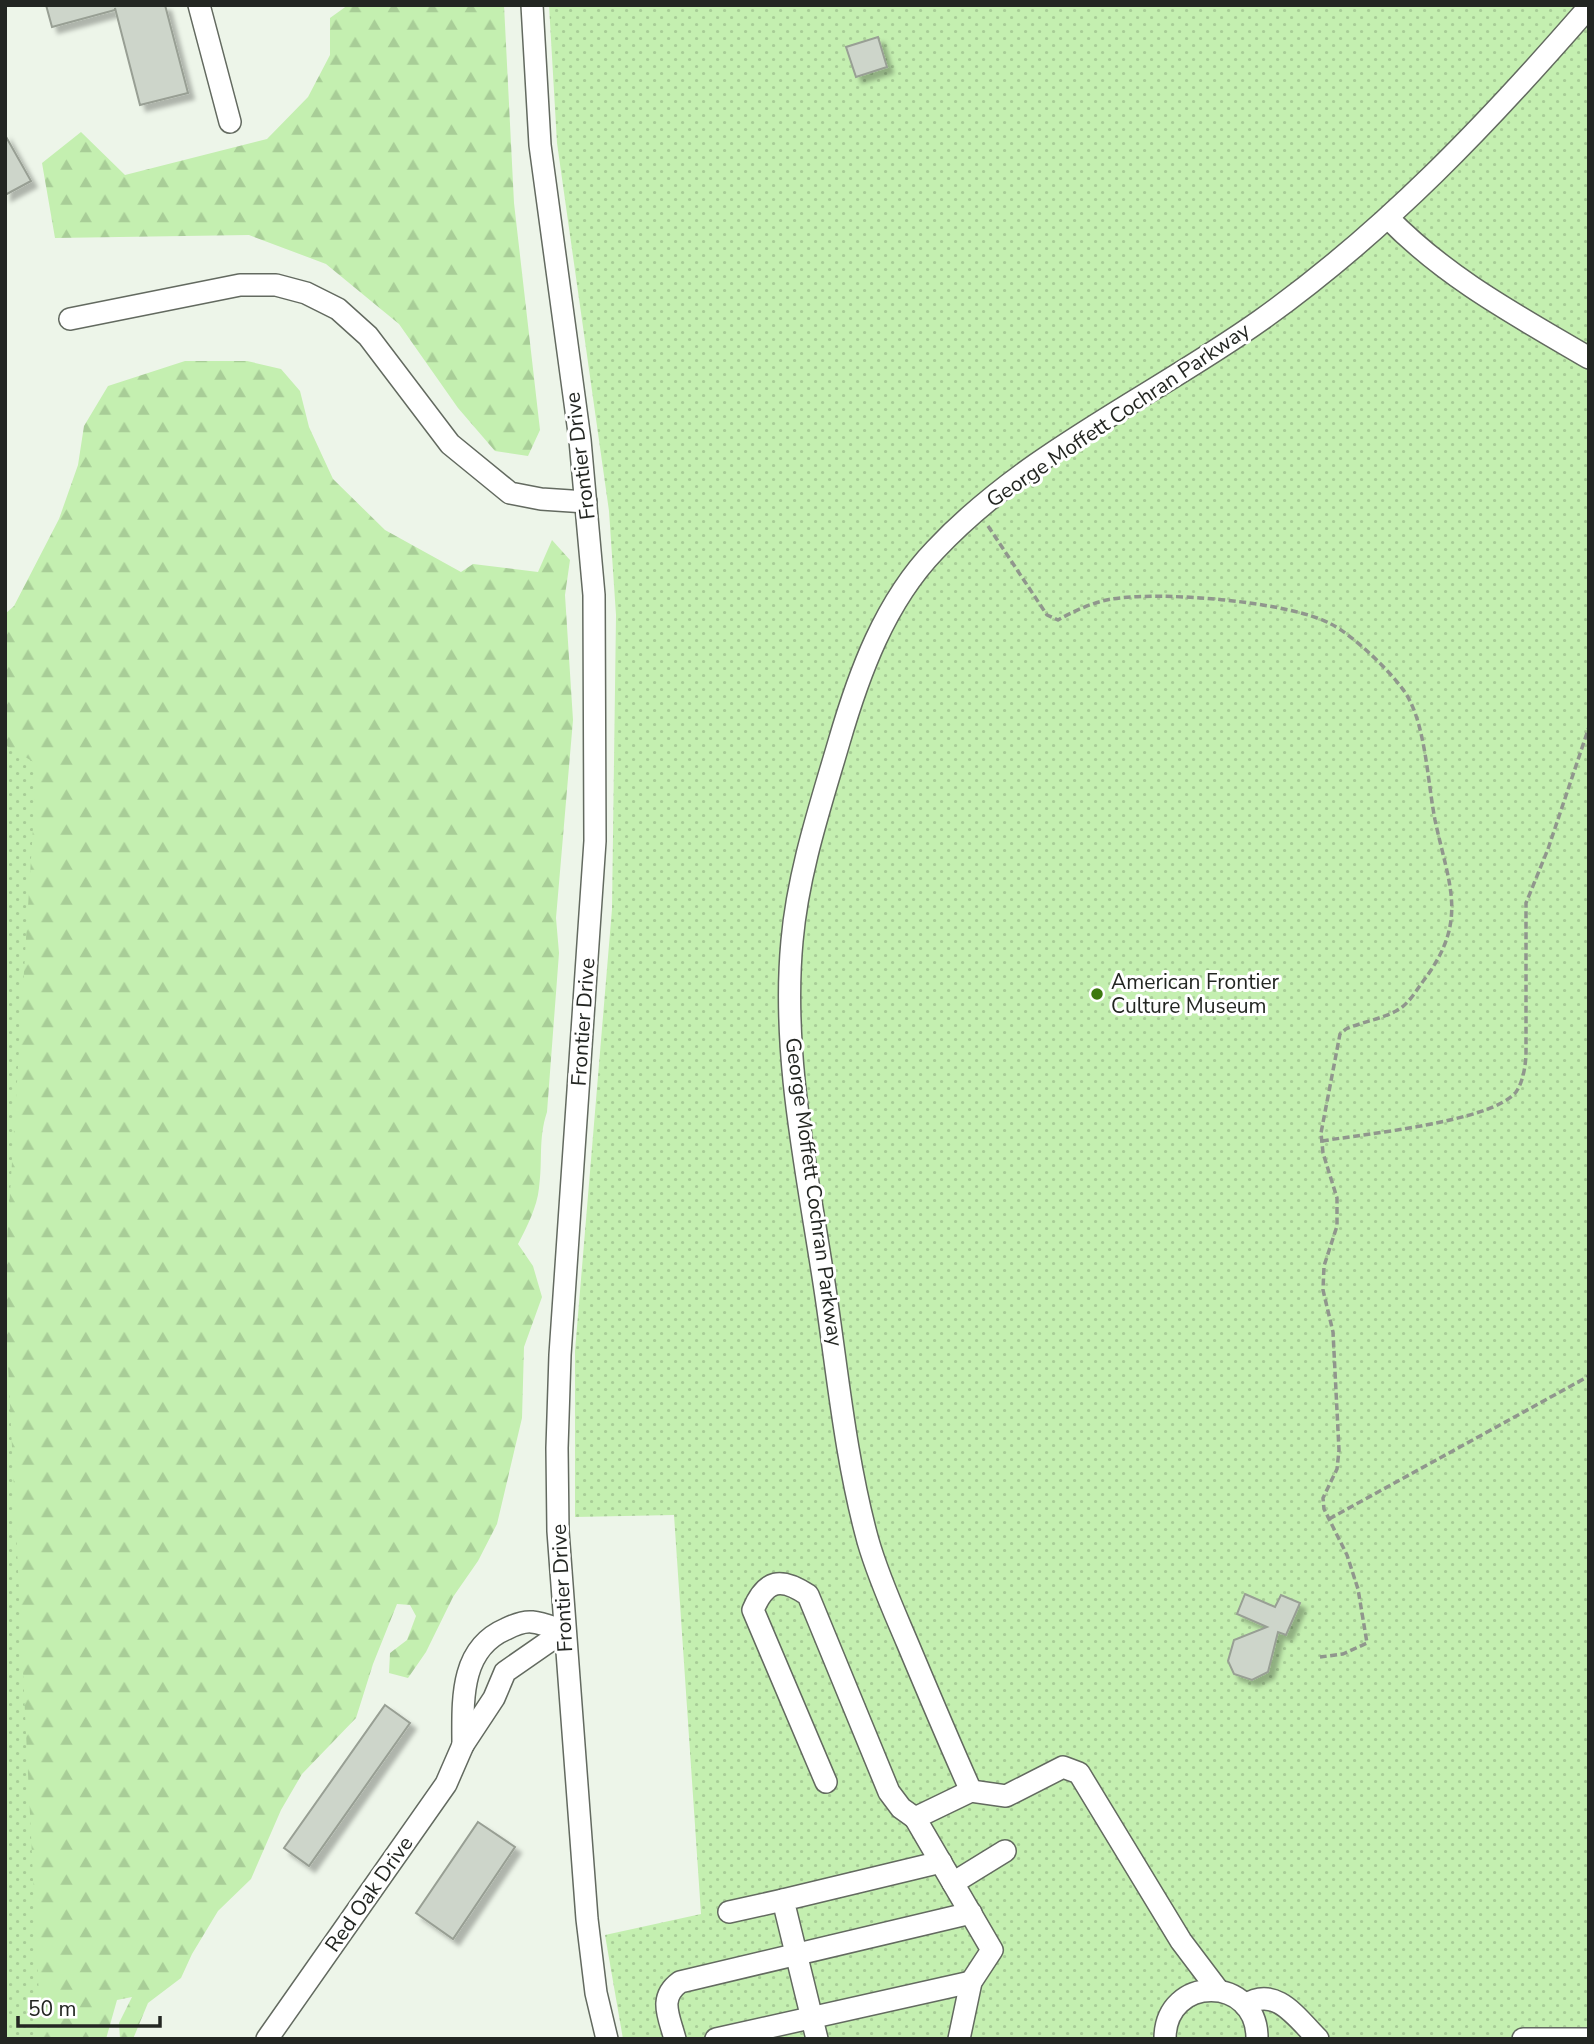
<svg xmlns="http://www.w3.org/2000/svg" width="1594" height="2044" font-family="'Nunito Sans',sans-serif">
  <defs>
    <pattern id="forest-firs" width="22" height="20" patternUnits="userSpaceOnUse" patternTransform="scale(1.75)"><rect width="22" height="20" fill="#c4efb0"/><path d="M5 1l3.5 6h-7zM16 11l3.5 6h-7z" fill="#a8cd97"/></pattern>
    <pattern id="park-dots" width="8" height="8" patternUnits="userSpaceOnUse" patternTransform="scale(1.75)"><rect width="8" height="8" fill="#c4efb0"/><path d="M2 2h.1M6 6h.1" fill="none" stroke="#a8cd97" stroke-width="1.8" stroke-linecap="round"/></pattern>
    <filter id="shadow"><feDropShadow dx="6" dy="6" stdDeviation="2" flood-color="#0004"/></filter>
  </defs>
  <rect width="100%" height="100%" fill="#edf5e9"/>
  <g fill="url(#forest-firs)">
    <path d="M 348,5 L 504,5 L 514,203 L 540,430 L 528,456 L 495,451 L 458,408 L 399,324 L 326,264 L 249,235 L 55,238 L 42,163 L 81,132 L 125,175 L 267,139 L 308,97 L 330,55 L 330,18 Z"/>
    <path d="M 185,361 L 247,361 L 281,369 L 300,391 L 309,427 L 333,479 L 385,530 L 461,572 L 473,564 L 538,572 L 552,540 L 570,560 L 565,595 L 573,720 L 556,918 L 559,953 L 547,1112 C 538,1139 543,1160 539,1188 C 537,1207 527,1227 518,1244 L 533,1266 L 542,1297 L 524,1347 L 522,1418 L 497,1524 L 478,1561 L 453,1597 L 426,1652 L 408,1678 L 389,1673 L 390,1653 L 407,1640 L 416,1616 L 410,1605 L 397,1604 L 373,1664 L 356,1718 L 302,1774 L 281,1810 L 251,1879 L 218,1911 L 192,1954 L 181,1978 L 148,2003 L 133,2039 L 120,2039 L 119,2023 L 132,1997 L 117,2000 L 106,2039 L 5,2039 L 5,614 L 14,606 L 59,519 L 78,465 L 84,426 L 108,386 Z"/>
  </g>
  <g fill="url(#park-dots)">
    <path d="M 549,5 L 1589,5 L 1589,2039 L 623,2039 L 605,1935 L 701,1914 L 674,1515 L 575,1517 L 575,1351 L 612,909 L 616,615 L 609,511 L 557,143 Z"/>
    <path d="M 5,745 L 37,764 L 5,1273 Z"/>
    <path d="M 5,1304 L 41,2039 L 5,2039 Z"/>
  </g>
  <g fill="#cdd5ca" stroke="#989f94" stroke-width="2" filter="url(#shadow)">
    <path d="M 46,5 L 165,5 L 188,93 L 140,105 L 115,8 L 115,10 L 52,27 Z"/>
    <path d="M 878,37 L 887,67 L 856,77 L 846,47 Z"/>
    <path d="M 5,135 L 31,181 L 5,195 Z"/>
    <path d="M 1245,1594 L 1275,1607 L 1281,1595 L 1300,1603 L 1286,1635 L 1278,1632 L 1268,1672 L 1252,1680 L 1234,1674 L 1228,1661 L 1234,1640 L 1267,1627 L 1237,1614 Z"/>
    <path d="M 385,1705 L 410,1723 L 309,1866 L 284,1848 Z"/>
    <path d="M 478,1822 L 515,1847 L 453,1939 L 416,1913 Z"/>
  </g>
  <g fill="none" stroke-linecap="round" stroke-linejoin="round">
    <g stroke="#636a60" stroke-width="24">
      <g id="minor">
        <path d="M 199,5 L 230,122"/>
        <path d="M 532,5 L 540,145 L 580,440 L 594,595 L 595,841 L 560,1355 L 557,1448 L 558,1531 L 587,1919 L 596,1993 L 607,2039"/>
        <path d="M 1388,218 C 1448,279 1516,315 1589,358"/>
        <path d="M 70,319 L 240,285 L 276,285 L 306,293 L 338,309 L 368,336 L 450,444 L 510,493 L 541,499 L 586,502"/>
        <path d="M 463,1745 C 463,1702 459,1649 506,1629 C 514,1625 523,1621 532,1622 C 543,1623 554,1628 564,1631"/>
        <path d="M 826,1782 L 753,1610 C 766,1579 781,1577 808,1595 L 889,1792 L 901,1808 L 915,1818"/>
        <path d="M 971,1791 C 949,1742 928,1692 907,1642 C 893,1609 878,1576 868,1541 C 846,1461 838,1377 826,1296 C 809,1180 781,1059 792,941 C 798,873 820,807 839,742 C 859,673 885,602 935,550 C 1026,453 1154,396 1261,320 C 1386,231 1489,122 1589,7"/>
        <path d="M 953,1883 L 1005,1851"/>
        <path d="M 729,1912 L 783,1900"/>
        <path d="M 1245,2005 C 1276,1985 1297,2018 1318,2039"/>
        <path d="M 267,2039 L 446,1784 L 463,1745 L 494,1698 L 505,1672 L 564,1631"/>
        <path d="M 675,2039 C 669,2016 658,1998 680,1982 L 971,1913"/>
        <path d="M 716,2039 L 971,1982"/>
        <path d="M 817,2039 L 783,1900 L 941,1862"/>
        <path d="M 959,2039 L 971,1982 L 992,1950 L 915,1818 L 971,1791 L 1006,1796 L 1063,1767 L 1079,1773 L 1181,1941 L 1218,1990"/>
        <path d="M 1165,2039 C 1165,1974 1258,1975 1257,2039"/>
        <path d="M 1523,2039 L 1588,2039"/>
      </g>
    </g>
    <g stroke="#90968d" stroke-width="3.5" stroke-dasharray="7 3.5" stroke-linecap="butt">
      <path d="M 988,526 L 1047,615 L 1058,620 C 1074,611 1093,602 1112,599 C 1161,591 1288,601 1331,624 C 1353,635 1400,679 1410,701 C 1426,733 1428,784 1435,820 C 1449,886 1469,920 1424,980 C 1416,991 1408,1005 1396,1011 C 1381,1019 1362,1022 1346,1029 L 1340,1034 L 1321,1133 L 1323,1153 L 1337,1198 L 1337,1226 L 1324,1266 L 1323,1290 L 1333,1332 L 1339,1450 L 1337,1469 L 1323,1498 L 1324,1509 L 1347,1555 L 1358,1589 L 1367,1643 L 1343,1654 L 1320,1657"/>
      <path d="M 1322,1141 C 1363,1134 1492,1122 1516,1092 C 1523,1082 1525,1068 1526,1056 L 1526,903 L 1548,849 L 1589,727"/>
      <path d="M 1329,1519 L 1589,1376"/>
    </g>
    <use href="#minor" stroke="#fff" stroke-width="21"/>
  </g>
  <circle fill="#3d780f" stroke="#fff" stroke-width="2.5" cx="1097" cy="994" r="7"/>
  <g text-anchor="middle" stroke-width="6" stroke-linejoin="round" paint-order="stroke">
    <g font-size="21" fill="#232622" stroke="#fff">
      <text transform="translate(1118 415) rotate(-34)" y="7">George Moffett Cochran Parkway</text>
      <text transform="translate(580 456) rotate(-97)" y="7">Frontier Drive</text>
      <text transform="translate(583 1022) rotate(-86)" y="7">Frontier Drive</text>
      <text transform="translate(814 1192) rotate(82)" y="7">George Moffett Cochran Parkway</text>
      <text transform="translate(562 1588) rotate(-93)" y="7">Frontier Drive</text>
      <text transform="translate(369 1894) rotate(-55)" y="7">Red Oak Drive</text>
    </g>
    <g font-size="21" fill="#232622" stroke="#fff" text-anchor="start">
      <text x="1111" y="989">American Frontier<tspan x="1111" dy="24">Culture Museum</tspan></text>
    </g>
  </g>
  <rect width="1594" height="2044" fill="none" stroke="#232622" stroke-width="14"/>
  <path d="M18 2016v10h142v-10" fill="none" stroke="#232622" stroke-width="3.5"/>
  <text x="28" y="2016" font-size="21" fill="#232622" stroke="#ffffff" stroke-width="5" paint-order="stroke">50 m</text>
</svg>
